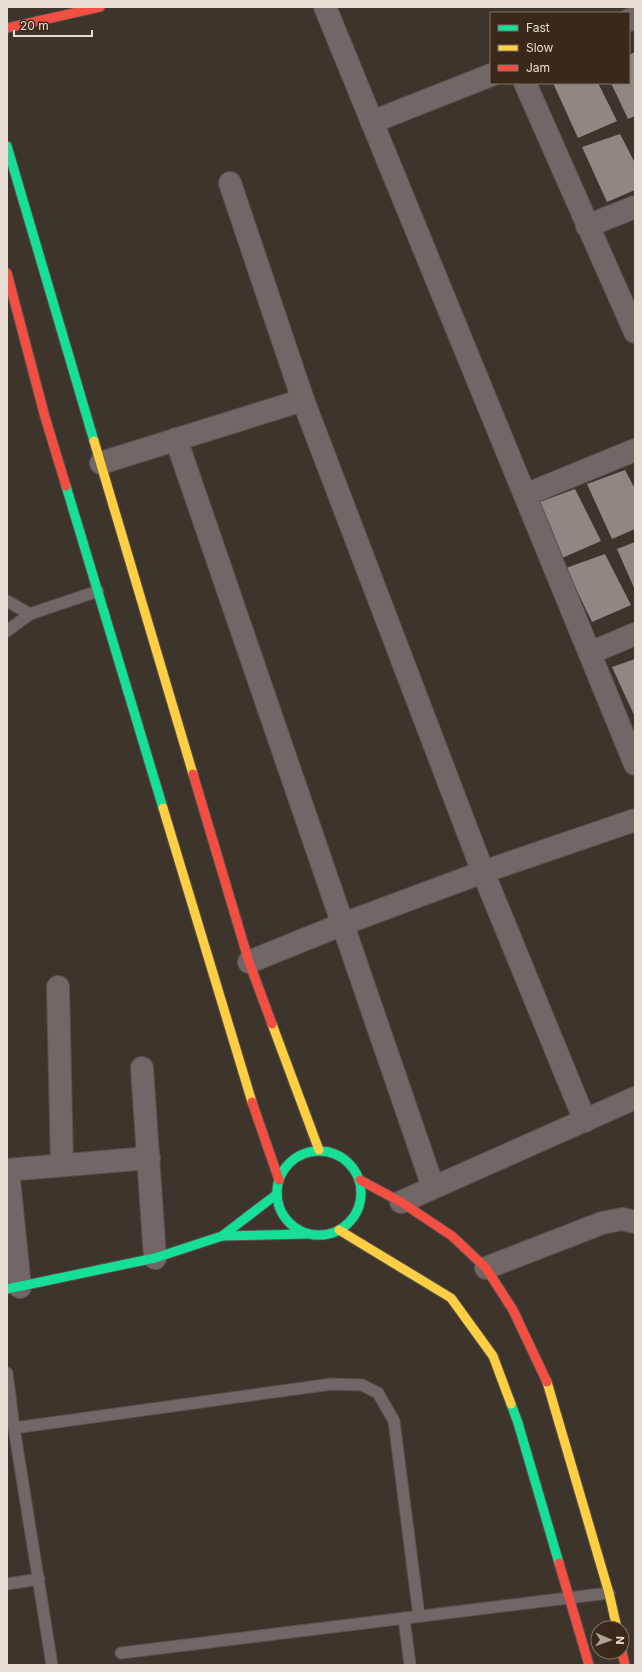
<svg xmlns="http://www.w3.org/2000/svg" width="642" height="1672" font-family="Inter,sans-serif">
  <rect width="100%" height="100%" fill="#3d342c"/>
  <g fill="#918782">
    <path d="M 635,52 L 635,116 L 628,119 L 611,83 L 629,83 L 629,55 Z"/>
    <path d="M 553,83 L 598,83 L 617,121 L 578,138 Z"/>
    <path d="M 620,134 L 635,163 L 635,190 L 607,202 L 582,147 Z"/>
    <path d="M 625,470 L 635,489 L 635,529 L 612,539 L 587,484 Z"/>
    <path d="M 575,489 L 601,541 L 562,558 L 537,503 Z"/>
    <path d="M 635,542 L 635,590 L 617,549 Z"/>
    <path d="M 605,554 L 631,605 L 592,622 L 566,568 Z"/>
    <path d="M 635,659 L 635,717 L 612,667 Z"/>
  </g>
  <g fill="none" stroke-linecap="round" stroke-linejoin="round">
    <g stroke="#5a524c" stroke-width="13">
      <g id="lane">
        <path d="M 7,601 L 30,614"/>
        <path d="M 7,631 L 30,614 L 98,591"/>
        <path d="M 7,1373 L 14,1428 L 52,1665"/>
        <path d="M 14,1428 L 332,1384 L 362,1385 L 378,1393 L 394,1421 L 419,1616"/>
        <path d="M 7,1584 L 39,1579"/>
        <path d="M 404,1618 L 410,1665"/>
        <path d="M 121,1653 L 609,1593"/>
      </g>
    </g>
    <g stroke="#5a524c" stroke-width="24">
      <g id="street">
        <path d="M 325,7 L 635,764"/>
        <path d="M 629,20 L 635,18"/>
        <path d="M 525,83 L 635,332"/>
        <path d="M 372,122 L 491,75"/>
        <path d="M 230,183 L 303,400 L 483,872 L 585,1121"/>
        <path d="M 587,226 L 635,207"/>
        <path d="M 176,439 L 433,1187"/>
        <path d="M 101,463 L 303,400"/>
        <path d="M 525,495 L 635,450"/>
        <path d="M 590,653 L 635,634"/>
        <path d="M 249,962 L 343,924 L 483,872 L 635,820"/>
        <path d="M 58,987 L 62,1165"/>
        <path d="M 142,1068 L 155,1258"/>
        <path d="M 7,1170 L 149,1158"/>
        <path d="M 8,1170 L 20,1287"/>
        <path d="M 401,1202 L 635,1098"/>
        <path d="M 486,1268 L 602,1223 L 622,1219 L 635,1222"/>
      </g>
    </g>
    <g stroke="#5a524c" stroke-width="11">
      <g id="fast">
        <path d="M 7,146 L 94,441"/>
        <path d="M 66,486 L 163,808"/>
        <circle cx="319" cy="1193" r="42"/>
        <path d="M 222,1236 L 277,1194"/>
        <path d="M 7,1289 L 155,1258 L 222,1236 L 307,1234"/>
        <path d="M 511,1404 L 518,1423 L 559,1563"/>
      </g>
    </g>
    <g stroke="#5a524c" stroke-width="11">
      <g id="slow">
        <path d="M 94,441 L 193,774"/>
        <path d="M 163,808 L 252,1102"/>
        <path d="M 272,1024 L 319,1150"/>
        <path d="M 339,1230 L 451,1298 L 493,1356 L 511,1404"/>
        <path d="M 547,1382 L 609,1593 L 617,1628"/>
      </g>
    </g>
    <g stroke="#5a524c" stroke-width="11">
      <g id="jam">
        <path d="M 7,28 L 100,7"/>
        <path d="M 7,273 L 45,417 L 66,486"/>
        <path d="M 193,774 L 249,962 L 272,1024"/>
        <path d="M 252,1102 L 279,1180"/>
        <path d="M 360,1180 L 401,1202 L 452,1236 L 486,1268 L 513,1310 L 547,1382"/>
        <path d="M 559,1563 L 589,1665"/>
        <path d="M 622,1652 L 625,1665"/>
      </g>
    </g>
    <use href="#lane" stroke="#716767" stroke-width="11"/>
    <use href="#street" stroke="#716767" stroke-width="22"/>
    <use href="#fast" stroke="#16e098" stroke-width="9"/>
    <use href="#slow" stroke="#ffcf43" stroke-width="9"/>
    <use href="#jam" stroke="#f24e42" stroke-width="9"/>
  </g>
  <rect width="642" height="1672" fill="none" stroke="#e8ddd4" stroke-width="16"/>
  <rect x="490" y="12" width="140" height="72" fill="#3a291b" stroke="#807165"/>
  <rect x="498" y="25" width="20" height="6" fill="#16e098" stroke="#807165"/>
  <text x="526" y="32" font-size="12" fill="#e8ddd4">Fast</text>
  <rect x="498" y="45" width="20" height="6" fill="#ffcf43" stroke="#807165"/>
  <text x="526" y="52" font-size="12" fill="#e8ddd4">Slow</text>
  <rect x="498" y="65" width="20" height="6" fill="#f24e42" stroke="#807165"/>
  <text x="526" y="72" font-size="12" fill="#e8ddd4">Jam</text>
  <g transform="translate(610 1640) rotate(92)"><circle r="19" fill="#3a291b" stroke="#807165"/>
  <path d="M0-3L7 15L0 10L-7 15Z" fill="#aca299"/>
  <text y="-6" font-size="11" font-weight="bold" text-anchor="middle" fill="#e8ddd4">N</text>
  </g>
  <path d="M14 30v6h78v-6" fill="none" stroke="#e8ddd4" stroke-width="2"/>
  <text x="20" y="30" font-size="12" fill="#e8ddd4" stroke="#3a291b" stroke-width="3" paint-order="stroke">20 m</text>
</svg>
